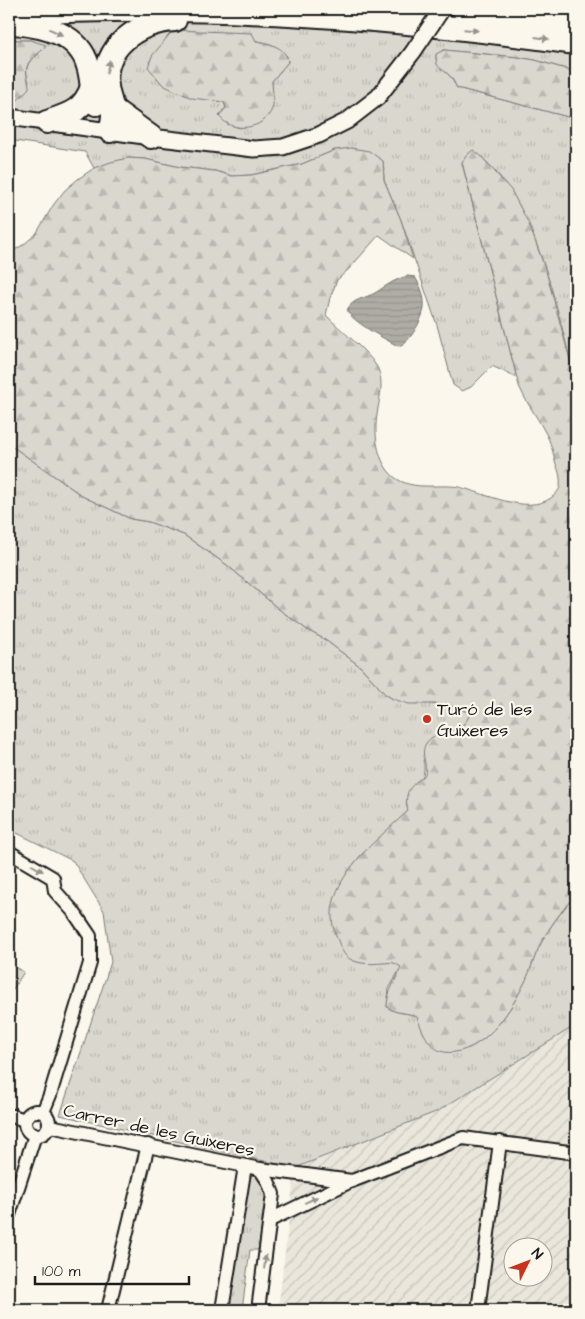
<svg xmlns="http://www.w3.org/2000/svg" width="585" height="1319" font-family="'Architects Daughter',sans-serif">
  <defs>
    <pattern id="industrial-furrows" width="10" height="10" patternUnits="userSpaceOnUse" patternTransform="scale(1.25)"><rect width="10" height="10" fill="#eae6dc"/><path d="M-1 1l2-2M0 10L10 0M9 11l2-2" fill="none" stroke="#c8c5bc"/></pattern>
    <pattern id="grass-tufts" width="24" height="20" patternUnits="userSpaceOnUse" patternTransform="scale(1.25)"><rect width="24" height="20" fill="#dad7ce"/><path d="M3 7l-1-3M5 7V3M7 7l1-3M15 17l-1-3M17 17v-4M19 17l1-3" fill="none" stroke="#bab8b0"/></pattern>
    <pattern id="forest-firs" width="22" height="20" patternUnits="userSpaceOnUse" patternTransform="scale(1.25)"><rect width="22" height="20" fill="#dad7ce"/><path d="M5 1l3.5 6h-7zM16 11l3.5 6h-7z" fill="#bab8b0"/></pattern>
    <pattern id="water-rules" width="6" height="5" patternUnits="userSpaceOnUse" patternTransform="scale(1.25)"><rect width="6" height="5" fill="#afaca5"/><path d="M0 2.5h6" fill="none" stroke="#96938d"/></pattern>
  </defs>
  <rect width="100%" height="100%" fill="#fbf7ec"/>
  <filter id="ink" filterUnits="userSpaceOnUse"><feTurbulence type="fractalNoise" baseFrequency=".02" numOctaves="2"/><feDisplacementMap in="SourceGraphic" scale="10" xChannelSelector="R" yChannelSelector="G"/><feConvolveMatrix kernelMatrix="1 2 1 2 8 2 1 2 1" color-interpolation-filters="sRGB"/></filter>
  <g filter="url(#ink)">
    <path fill="url(#industrial-furrows)" fill-rule="evenodd" d="M 576,1025 L 576,1310 L 278,1310 L 295,1168 L 438,1111 ZM 512,1246 L 542,1246 L 542,1276 L 512,1276 Z"/>
    <g fill="url(#grass-tufts)" stroke="#7b7a75" fill-rule="evenodd">
      <path d="M 9,9 L 576,9 L 576,72 L 535,60 L 517,57 L 453,51 L 444,50 L 436,55 C 436,69 440,66 448,74 C 452,78 455,84 457,88 L 576,119 L 576,382 C 557,312 536,194 473,151 L 467,155 L 462,163 L 517,378 L 492,366 L 471,387 L 462,391 L 453,385 L 437,325 L 401,220 L 384,180 L 383,161 L 335,150 L 302,164 L 251,175 L 232,176 L 215,171 L 180,167 L 145,159 L 128,158 L 94,168 L 85,152 L 9,140 L 9,103 L 16,102 L 29,82 C 24,69 27,61 39,54 L 30,40 L 9,40 ZM 173,30 L 207,32 L 263,42 L 273,45 L 287,56 L 288,62 L 272,81 L 272,87 L 259,123 L 240,128 L 227,124 L 222,111 L 226,108 L 224,102 L 206,99 L 163,85 L 149,62 Z"/>
      <path d="M 9,444 L 84,497 L 131,519 L 149,522 L 184,535 L 227,565 L 280,610 L 309,631 L 324,639 L 361,667 L 385,694 L 393,699 L 455,707 L 471,713 C 465,727 461,724 451,732 C 441,739 432,751 423,760 C 428,777 415,789 406,803 L 408,811 L 361,855 L 347,873 L 335,932 L 346,956 L 355,961 L 365,963 L 394,962 L 401,967 L 389,989 L 387,1007 C 398,1015 406,1011 418,1017 L 424,1034 L 469,1048 C 495,1035 513,1007 525,981 C 531,969 534,956 540,945 C 549,927 563,910 576,894 L 576,1025 L 438,1111 L 295,1168 L 60,1115 L 111,962 L 104,911 L 73,861 L 9,829 Z"/>
      <path d="M 9,964 L 24,972 L 9,995 Z"/>
      <path d="M 247,1171 C 278,1175 261,1231 258,1250 L 250,1250 L 242,1310 L 226,1310 Z"/>
    </g>
    <g fill="url(#forest-firs)" stroke="#7b7a75">
      <path d="M 173,30 L 252,33 L 256,41 C 269,43 286,47 288,62 L 272,81 C 272,90 275,101 272,109 C 264,130 232,134 219,116 L 226,108 L 224,102 L 192,98 L 173,90 L 163,85 L 148,67 L 152,56 Z"/>
      <path d="M 9,40 L 30,40 L 46,45 C 41,54 29,57 27,67 C 25,74 29,81 29,88 L 16,102 L 9,103 Z"/>
      <path d="M 444,50 L 517,57 L 535,60 L 576,72 L 576,119 L 457,88 C 455,84 452,77 448,74 C 439,66 436,69 436,54 Z"/>
      <path d="M 351,148 L 369,151 L 383,161 L 384,180 L 401,220 L 413,259 L 379,235 L 349,269 L 337,280 L 330,298 L 326,315 C 340,330 367,350 377,367 C 385,382 379,399 377,415 C 374,434 377,458 390,473 C 408,493 437,483 459,487 C 485,493 526,515 551,498 C 555,495 559,491 560,487 C 561,479 559,471 556,464 C 553,453 551,442 545,432 C 537,416 526,403 519,386 L 464,170 L 462,162 L 467,155 L 473,150 L 480,155 L 511,190 L 529,224 L 546,271 L 576,382 L 576,894 C 563,909 550,926 541,943 C 534,956 531,970 525,982 C 511,1010 488,1047 455,1052 C 432,1056 424,1036 417,1017 C 406,1011 398,1015 387,1007 C 387,990 396,982 401,967 C 399,966 397,964 394,963 C 391,962 386,963 383,963 C 372,964 355,965 346,956 C 341,951 339,942 336,936 C 316,885 376,841 408,811 C 405,798 406,790 417,781 C 419,779 422,778 424,776 C 430,767 418,753 427,742 C 439,727 463,737 470,713 L 455,707 L 438,704 L 409,704 L 393,699 L 385,694 L 361,667 L 324,639 L 309,631 L 280,610 L 227,565 L 184,535 L 149,522 L 131,519 L 84,497 L 9,444 L 9,253 L 23,245 L 36,234 L 54,204 L 65,190 L 78,179 L 94,168 L 111,162 L 128,158 L 145,159 L 180,167 L 215,171 L 232,176 L 251,175 L 302,164 L 335,150 Z"/>
    </g>
    <path fill="url(#water-rules)" stroke="#74726e" d="M 408,276 L 415,277 C 421,287 425,296 424,308 C 423,318 409,345 398,346 C 385,339 352,322 347,310 C 352,299 366,298 375,293 C 386,286 395,279 408,276 Z"/>
    <g fill="none" stroke-linecap="round" stroke-linejoin="round">
      <g stroke="#1c1c1c" stroke-width="16">
        <g id="minor">
          <path d="M 9,852 L 53,878 L 55,891 L 73,911 L 90,936 L 90,963 L 50,1095 L 43,1112"/>
          <circle cx="37" cy="1123" r="12"/>
          <path d="M 9,1115 L 25,1120"/>
          <path d="M 50,1126 L 260,1169 L 352,1181 L 463,1138 L 576,1153"/>
          <path d="M 9,1215 L 35,1135"/>
          <path d="M 270,1220 L 351,1181"/>
          <path d="M 108,1310 L 148,1145"/>
          <path d="M 222,1310 L 245,1166"/>
          <path d="M 258,1310 L 273,1194 L 268,1181 L 260,1169"/>
          <path d="M 478,1310 L 500,1142"/>
        </g>
      </g>
      <g stroke="#1c1c1c" stroke-width="19">
        <path id="tertiary" d="M 9,117 L 151,137 L 254,149 L 283,147 L 319,135 L 347,121 L 378,97 L 413,52"/>
      </g>
      <g stroke="#1c1c1c" stroke-width="26">
        <g id="motorway">
          <path d="M 463,9 L 576,24"/>
          <path d="M 9,14 C 198,2 389,17 576,43"/>
          <path d="M 15,23 C 43,26 79,33 88,66 C 92,78 91,92 96,104"/>
          <path d="M 114,110 L 151,137"/>
          <path d="M 47,122 C 70,114 83,111 92,87"/>
          <path d="M 110,131 C 117,107 110,107 107,87 C 101,46 139,22 175,20"/>
        </g>
      </g>
      <use href="#minor" stroke="#fbf7ec" stroke-width="12"/>
      <use href="#tertiary" stroke="#fbf7ec" stroke-width="15"/>
      <use href="#motorway" stroke="#fbf7ec" stroke-width="22"/>
      <g stroke="#1c1c1c" stroke-width="19" stroke-linecap="butt">
        <path id="tertiary-bridge" d="M 413,52 L 442,9"/>
      </g>
      <use href="#tertiary-bridge" stroke="#fbf7ec" stroke-width="15"/>
    </g>
    <defs><path id="oneway-solid" d="M-6-.8H1V-3.2L6.5 0L1 3.2V.8H-6Z" transform="scale(1.25)"/></defs>
    <g fill="#97948e">
      <use href="#oneway-solid" transform="translate(471 30) rotate(5)"/>
      <use href="#oneway-solid" transform="translate(56 32) rotate(25)"/>
      <use href="#oneway-solid" transform="translate(542 38) rotate(8)"/>
      <use href="#oneway-solid" transform="translate(108 67) rotate(-76)"/>
      <use href="#oneway-solid" transform="translate(37 868) rotate(30)"/>
      <use href="#oneway-solid" transform="translate(311 1200) rotate(-25)"/>
      <use href="#oneway-solid" transform="translate(265 1262) rotate(-83)"/>
    </g>
  </g>
  <circle fill="#c8321e" stroke="#fbf7ec" stroke-width="2" cx="427" cy="719" r="5"/>
  <g text-anchor="middle" stroke-width="4.5" stroke-linejoin="round" paint-order="stroke">
    <g font-size="18" fill="#1c1c1c" stroke="#fbf7ec" text-anchor="start">
      <text x="437" y="715">Turó de les<tspan x="437" dy="21">Guixeres</tspan></text>
    </g>
    <g font-size="18" fill="#1c1c1c" stroke="#fbf7ec">
      <text transform="translate(159 1130) rotate(12)" y="6">Carrer de les Guixeres</text>
    </g>
  </g>
  <rect width="585" height="1319" fill="none" stroke="#fbf7ec" stroke-width="30"/>
  <rect x="15" y="15" width="555" height="1289" fill="none" stroke="#1c1c1c" stroke-width="2" filter="url(#ink)"/>
  <g transform="translate(528 1262) rotate(48)"><circle r="24" fill="#fbf7ec" stroke="#a29f99"/>
  <path d="M0-4L9 19L0 12L-9 19Z" fill="#c8321e"/>
  <text y="-8" font-size="14" font-weight="bold" text-anchor="middle" fill="#1c1c1c">N</text>
  </g>
  <path d="M35 1276v8h154v-8" fill="none" stroke="#1c1c1c" stroke-width="2.5"/>
  <text x="42" y="1276" font-size="15" fill="#1c1c1c" stroke="#fbf7ec" stroke-width="4" paint-order="stroke">100 m</text>
</svg>
